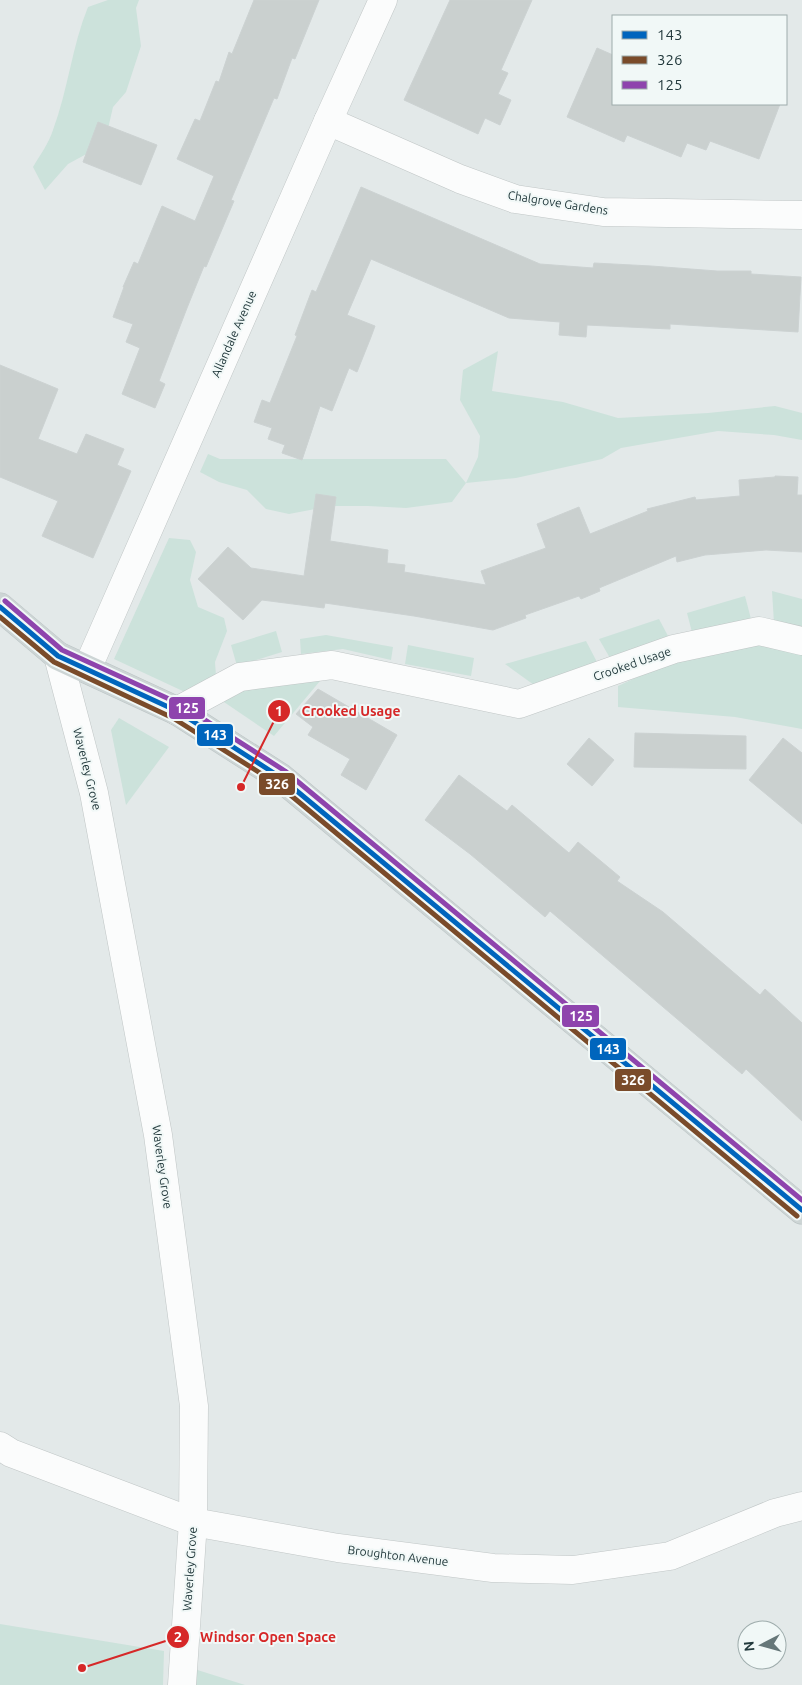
<svg xmlns="http://www.w3.org/2000/svg" width="802" height="1685" font-family="Ubuntu,sans-serif">
  <rect width="100%" height="100%" fill="#e3e9e9"/>
  <g fill="#cce2db">
    <path d="M 108,0 L 139,0 L 136,8 L 141,46 L 126,92 L 113,107 L 107,133 L 92,151 L 68,164 L 45,190 L 33,167 C 40,155 49,143 53,130 C 68,90 72,46 88,7 Z"/>
    <path d="M 498,351 L 492,391 L 563,402 L 618,418 L 708,413 L 775,406 L 802,413 L 802,440 L 774,435 L 718,431 L 621,448 L 602,459 L 516,478 L 466,483 L 452,502 L 406,508 L 368,506 L 331,506 L 289,514 L 266,509 L 247,490 L 219,482 L 200,472 L 208,454 L 220,459 L 446,459 L 466,483 L 478,457 L 480,436 L 460,400 L 463,370 Z"/>
    <path d="M 169,538 L 190,540 L 196,552 L 190,580 L 198,607 L 224,618 L 227,631 L 215,662 L 216,676 L 187,693 L 114,659 Z"/>
    <path d="M 772,591 L 802,599 L 802,628 L 774,623 Z"/>
    <path d="M 745,596 L 751,619 L 693,636 L 687,613 Z"/>
    <path d="M 659,619 L 668,636 L 610,658 L 599,639 Z"/>
    <path d="M 276,631 L 282,652 L 237,666 L 231,645 Z"/>
    <path d="M 326,635 L 393,647 L 391,660 L 343,649 L 301,654 L 300,639 Z"/>
    <path d="M 586,641 L 597,662 L 534,685 L 505,664 Z"/>
    <path d="M 737,643 L 802,650 L 802,729 L 735,717 L 618,707 L 618,686 L 672,661 Z"/>
    <path d="M 408,645 L 474,658 L 471,676 L 405,664 Z"/>
    <path d="M 325,675 L 274,736 L 218,698 L 239,685 Z"/>
    <path d="M 119,718 L 169,747 L 126,805 L 111,730 Z"/>
    <path d="M 0,1624 L 164,1651 L 163,1685 L 0,1685 Z"/>
    <path d="M 188,1667 L 245,1685 L 190,1685 Z"/>
  </g>
  <g fill="#cad0cf" stroke="#ccd2d2">
    <path d="M 254,0 L 319,0 L 295,59 L 292,58 L 277,99 L 274,98 L 231,200 L 234,201 L 206,267 L 204,266 L 187,308 L 159,381 L 165,384 L 155,408 L 122,394 L 140,348 L 126,342 L 133,324 L 113,317 L 124,287 L 123,287 L 134,262 L 138,264 L 162,206 L 195,221 L 214,176 L 177,159 L 195,119 L 200,121 L 216,81 L 219,82 L 229,52 L 232,54 Z"/>
    <path d="M 450,0 L 532,0 L 501,70 L 508,73 L 498,94 L 511,100 L 500,125 L 485,118 L 478,134 L 404,100 Z"/>
    <path d="M 597,48 L 613,55 L 613,104 L 780,104 L 759,159 L 710,141 L 706,150 L 687,143 L 681,157 L 627,135 L 624,142 L 567,117 Z"/>
    <path d="M 98,122 L 157,145 L 141,185 L 83,162 Z"/>
    <path d="M 361,187 L 540,264 L 593,268 L 594,263 L 651,266 L 717,271 L 751,271 L 751,274 L 801,277 L 798,332 L 670,324 L 670,329 L 587,325 L 586,337 L 559,335 L 560,322 L 509,318 L 371,259 L 347,315 L 375,326 L 371,337 L 357,372 L 349,368 L 332,411 L 320,406 L 302,460 L 282,453 L 285,445 L 268,439 L 272,428 L 254,422 L 262,400 L 270,403 L 297,336 L 295,335 L 312,290 L 316,292 Z"/>
    <path d="M 0,365 L 58,389 L 38,439 L 77,454 L 86,434 L 124,449 L 117,465 L 131,471 L 93,558 L 42,536 L 58,501 L 0,477 Z"/>
    <path d="M 775,476 L 798,477 L 797,495 L 802,495 L 802,552 L 766,550 L 705,555 L 677,562 L 676,556 L 599,588 L 600,591 L 581,599 L 579,596 L 525,615 L 526,618 L 493,630 L 414,616 L 325,603 L 324,608 L 262,600 L 243,620 L 198,579 L 228,547 L 251,568 L 304,576 L 316,494 L 336,497 L 330,541 L 388,550 L 387,563 L 405,565 L 404,572 L 486,585 L 481,571 L 546,548 L 537,524 L 579,507 L 590,534 L 648,511 L 647,509 L 695,497 L 696,500 L 740,496 L 739,480 L 775,477 Z"/>
    <path d="M 318,689 L 397,735 L 366,790 L 341,775 L 350,759 L 308,735 L 313,727 L 296,714 Z"/>
    <path d="M 635,733 L 746,736 L 746,769 L 634,767 Z"/>
    <path d="M 589,738 L 614,760 L 592,786 L 567,764 Z"/>
    <path d="M 783,738 L 802,753 L 802,824 L 749,780 Z"/>
    <path d="M 459,775 L 507,811 L 512,805 L 569,853 L 578,842 L 620,877 L 617,881 L 663,912 L 760,995 L 765,989 L 802,1023 L 802,1121 L 746,1069 L 742,1074 L 550,911 L 545,917 L 470,854 L 425,820 Z"/>
  </g>
  <g fill="none" stroke-linecap="round" stroke-linejoin="round">
    <g stroke="#c0c6c6" stroke-width="29">
      <g id="minor">
        <path d="M 328,121 L 460,179 L 515,199 L 603,212 L 802,215"/>
        <path d="M 58,656 L 94,793 L 158,1135 L 194,1406 L 193,1522 L 182,1685"/>
        <path d="M 87,669 L 328,121 L 383,0"/>
        <path d="M 177,711 L 240,677 L 332,665 L 519,704 L 674,649 L 759,631 L 802,641"/>
        <path d="M 0,1446 L 11,1453 L 193,1522 L 338,1548 L 493,1568 L 573,1570 L 670,1556 L 775,1513 L 802,1506"/>
      </g>
    </g>
    <g stroke="#bcc4c5" stroke-width="29">
      <path id="major" d="M 0,607 L 58,656 L 177,711 L 280,777 L 802,1210"/>
    </g>
    <use href="#minor" stroke="#fbfcfc" stroke-width="28"/>
    <use href="#major" stroke="#cdd5d5" stroke-width="28"/>
    <g stroke="#f1f8f7" stroke-width="9">
      <path id="bus-1" d="M 0,607 L 58,656 L 177,711 L 280,777 L 802,1210"/>
    </g>
    <g stroke="#f1f8f7" stroke-width="9">
      <path id="bus-2" d="M 0,617 L 54,662 L 173,718 L 276,783 L 797,1216"/>
    </g>
    <g stroke="#f1f8f7" stroke-width="9">
      <path id="bus-3" d="M 5,601 L 62,650 L 180,704 L 285,771 L 802,1200"/>
    </g>
    <use href="#bus-1" stroke="#0065bd" stroke-width="5"/>
    <use href="#bus-2" stroke="#7a4b2a" stroke-width="5"/>
    <use href="#bus-3" stroke="#8e44ad" stroke-width="5"/>
  </g>
  <g text-anchor="middle" stroke-width="4" stroke-linejoin="round" paint-order="stroke">
    <g font-size="12" fill="#22393c" stroke="#f1f8f7">
      <text transform="translate(558 203) rotate(9)" y="4">Chalgrove Gardens</text>
      <text transform="translate(234 334) rotate(-66)" y="4">Allandale Avenue</text>
      <text transform="translate(632 664) rotate(-19)" y="4">Crooked Usage</text>
      <text transform="translate(87 769) rotate(76)" y="4">Waverley Grove</text>
      <text transform="translate(162 1167) rotate(82)" y="4">Waverley Grove</text>
      <text transform="translate(398 1556) rotate(7)" y="4">Broughton Avenue</text>
      <text transform="translate(190 1569) rotate(-86)" y="4">Waverley Grove</text>
    </g>
  </g>
  <path fill="none" stroke="#d62828" stroke-width="2" d="M241 787L279 711M82 1668L178 1637"/>
  <g fill="#d62828" stroke="#f1f8f7" stroke-width="2">
    <circle cx="241" cy="787" r="5"/>
    <circle cx="82" cy="1668" r="5"/>
    <circle cx="279" cy="711" r="12"/>
    <circle cx="178" cy="1637" r="12"/>
  </g>
  <g font-size="15" text-anchor="middle" font-weight="bold" fill="#fff">
    <text x="279" y="716">1</text>
    <text x="178" y="1642">2</text>
  </g>
  <g font-size="14" text-anchor="middle" font-weight="bold" fill="#d62828" stroke="#f1f8f7" stroke-width="4" stroke-linejoin="round" paint-order="stroke">
    <text x="351" y="716">Crooked Usage</text>
    <text x="268" y="1642">Windsor Open Space</text>
  </g>
  <g stroke="#f1f8f7" stroke-width="2">
    <rect x="168" y="696" width="38" height="24" rx="5" fill="#8e44ad"/>
    <rect x="196" y="723" width="38" height="24" rx="5" fill="#0065bd"/>
    <rect x="258" y="772" width="38" height="24" rx="5" fill="#7a4b2a"/>
    <rect x="561" y="1004" width="39" height="24" rx="5" fill="#8e44ad"/>
    <rect x="589" y="1037" width="38" height="24" rx="5" fill="#0065bd"/>
    <rect x="614" y="1068" width="38" height="24" rx="5" fill="#7a4b2a"/>
  </g>
  <g font-size="14" text-anchor="middle" font-weight="bold" fill="#fff">
    <text x="187" y="713">125</text>
    <text x="215" y="740">143</text>
    <text x="277" y="789">326</text>
    <text x="581" y="1021">125</text>
    <text x="608" y="1054">143</text>
    <text x="633" y="1085">326</text>
  </g>
  <rect x="612" y="15" width="175" height="90" fill="#f1f8f7" stroke="#9eacac"/>
  <rect x="622" y="31" width="25" height="8" fill="#0065bd" stroke="#9eacac"/>
  <text x="657" y="40" font-size="15" fill="#22393c">143</text>
  <rect x="622" y="56" width="25" height="8" fill="#7a4b2a" stroke="#9eacac"/>
  <text x="657" y="65" font-size="15" fill="#22393c">326</text>
  <rect x="622" y="81" width="25" height="8" fill="#8e44ad" stroke="#9eacac"/>
  <text x="657" y="90" font-size="15" fill="#22393c">125</text>
  <g transform="translate(762 1645) rotate(264)"><circle r="24" fill="#f1f8f7" stroke="#9eacac"/>
  <path d="M0-4L9 19L0 12L-9 19Z" fill="#667779"/>
  <text y="-8" font-size="14" font-weight="bold" text-anchor="middle" fill="#22393c">N</text>
  </g>
</svg>
